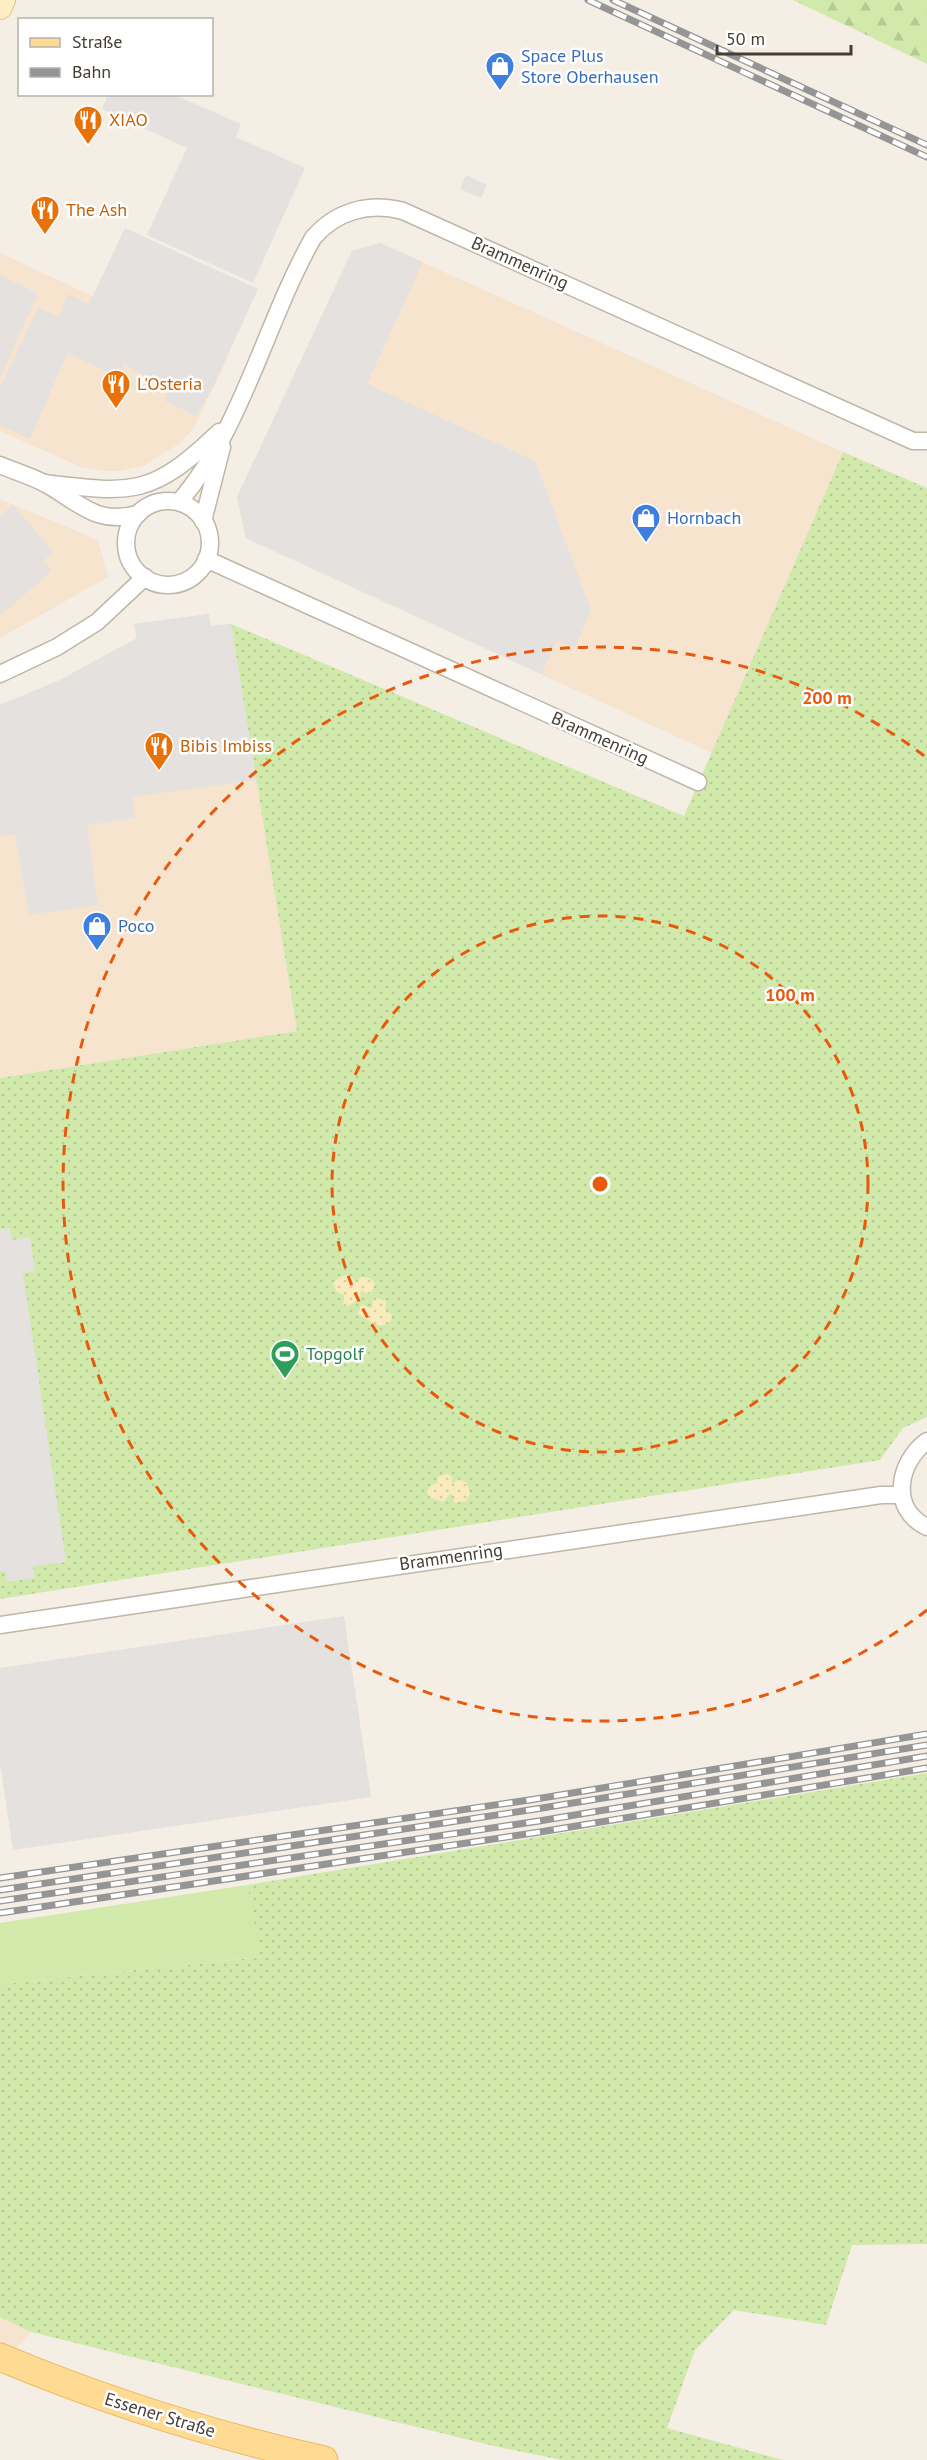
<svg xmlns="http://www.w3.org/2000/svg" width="927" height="2460" font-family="'PT Sans',sans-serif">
  <defs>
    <pattern id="grass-dots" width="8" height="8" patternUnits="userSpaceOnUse" patternTransform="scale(1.5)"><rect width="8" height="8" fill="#d1eaab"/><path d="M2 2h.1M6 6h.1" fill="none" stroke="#b5ca94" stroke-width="1.8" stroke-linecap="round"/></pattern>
    <pattern id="forest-firs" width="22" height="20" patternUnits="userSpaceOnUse" patternTransform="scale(1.5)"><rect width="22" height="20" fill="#d1eaab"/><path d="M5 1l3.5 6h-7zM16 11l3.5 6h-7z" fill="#b5ca94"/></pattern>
    <pattern id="sand-dots" width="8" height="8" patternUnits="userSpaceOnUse" patternTransform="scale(1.5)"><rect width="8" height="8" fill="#faebbe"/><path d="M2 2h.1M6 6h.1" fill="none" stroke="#d8cba4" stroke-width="1.8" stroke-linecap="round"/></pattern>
  </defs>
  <rect width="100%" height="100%" fill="#f4eee5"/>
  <g fill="#f7e4cf">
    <path d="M 380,243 L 843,452 L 712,753 L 246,538 L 237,497 L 352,251 Z"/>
    <path d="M 0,253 L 227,359 L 194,427 L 182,442 L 143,466 L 121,471 L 102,471 L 81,467 L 0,431 Z"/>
    <path d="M 0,499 L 98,540 L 108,577 L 0,638 Z"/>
    <path d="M 209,614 L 211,626 L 231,624 L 297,1031 L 0,1078 L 0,705 L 60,680 L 137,638 L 134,624 Z"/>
    <path d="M 0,2317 L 31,2332 L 0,2365 Z"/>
  </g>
  <g fill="url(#grass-dots)">
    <path d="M 843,452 L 927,488 L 927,1417 L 903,1428 L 880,1460 L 0,1599 L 0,1078 L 297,1031 L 231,624 L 684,816 Z"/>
    <path d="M 927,1773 L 927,2244 L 852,2245 L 826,2325 L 734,2310 L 695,2350 L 667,2428 L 783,2460 L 562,2460 L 498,2447 L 31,2332 L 0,2317 L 0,1984 L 260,1957 L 247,1885 Z"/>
  </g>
  <path fill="url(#forest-firs)" d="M 793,0 L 927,0 L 927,64 Z"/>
  <g fill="url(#sand-dots)">
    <path d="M 345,1275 L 351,1276 L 355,1282 L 362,1277 L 370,1278 L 375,1284 L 370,1295 L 361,1290 L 360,1299 L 348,1306 L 343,1306 L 344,1295 L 336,1291 L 333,1282 Z"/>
    <path d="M 377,1298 L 386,1301 L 385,1310 L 392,1315 L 391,1321 C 378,1332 370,1319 358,1314 L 361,1305 L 372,1308 L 373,1300 Z"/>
    <path d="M 447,1474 L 452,1476 L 452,1484 L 459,1479 L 467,1483 L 470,1493 L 466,1501 L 455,1503 L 451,1493 L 443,1502 L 429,1497 L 427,1491 L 430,1486 L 438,1483 L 437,1477 Z"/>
  </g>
  <path fill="#d1eaab" d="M 247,1885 L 261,1957 L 0,1984 L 0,1923 Z"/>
  <g fill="#e4e1de">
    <path d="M 108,95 L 175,95 L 241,124 L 236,137 L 305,168 L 253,283 L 147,235 L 187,148 L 102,109 Z"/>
    <path d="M 466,175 L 487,185 L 481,198 L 460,189 Z"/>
    <path d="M 125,228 L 258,289 L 213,387 L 196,416 L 165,401 L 169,389 L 124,364 L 117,376 L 67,353 L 30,439 L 0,425 L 0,388 L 38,308 L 59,317 L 67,294 L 89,304 Z"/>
    <path d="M 380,243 L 423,262 L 367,384 L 535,461 L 591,610 L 575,648 L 557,640 L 541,674 L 246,538 L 237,497 L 352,251 Z"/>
    <path d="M 0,275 L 38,294 L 0,377 Z"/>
    <path d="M 13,505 L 53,552 L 43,561 L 52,571 L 0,615 L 0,516 Z"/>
    <path d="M 209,614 L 211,626 L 231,624 L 256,780 L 132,797 L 135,818 L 87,825 L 98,905 L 29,915 L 15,834 L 0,836 L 0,705 L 60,680 L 137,638 L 134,624 Z"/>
    <path d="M 10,1228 L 12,1240 L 30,1237 L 35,1271 L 23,1273 L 66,1562 L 33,1566 L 35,1578 L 7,1582 L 6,1571 L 0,1571 L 0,1229 Z"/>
    <path d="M 344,1616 L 371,1797 L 13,1850 L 0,1764 L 0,1668 Z"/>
  </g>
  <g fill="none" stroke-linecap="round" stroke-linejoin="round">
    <g stroke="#c0b6a7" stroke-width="19">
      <g id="street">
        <path d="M 0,465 C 14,471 30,476 44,483 C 78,501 95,526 138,514"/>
        <path d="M 44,483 C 134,494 152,496 219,432"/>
        <circle cx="168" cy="543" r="42"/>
        <path d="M 179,502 C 243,428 265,323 313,238 C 336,211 369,202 403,211 L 913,441 L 927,441"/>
        <path d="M 203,521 L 222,447"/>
        <path d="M 206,559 L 698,782"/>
        <path d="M 0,674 L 57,647 L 97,622 L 145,577"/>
        <path d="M 927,1441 C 898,1462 889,1509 927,1527"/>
        <path d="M 0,1625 L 881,1495 L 902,1495"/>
      </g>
    </g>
    <g stroke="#dac394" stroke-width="26">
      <path id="secondary" d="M 0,7 L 3,0"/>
    </g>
    <g stroke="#eab85d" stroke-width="29">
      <path id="primary" d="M 0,2357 C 105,2401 213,2435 324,2460"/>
    </g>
    <use href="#street" stroke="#fff" stroke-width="16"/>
    <use href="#secondary" stroke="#ffedc4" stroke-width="24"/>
    <use href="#primary" stroke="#ffda93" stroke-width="27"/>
    <g stroke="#959595" stroke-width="7">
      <g id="rail">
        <path d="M 588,0 L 927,157"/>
        <path d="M 613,0 L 927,145"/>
        <path d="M 0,1878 L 536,1799 L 927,1734"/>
        <path d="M 0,1890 L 536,1809 L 927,1745"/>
        <path d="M 0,1901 L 539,1821 L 927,1756"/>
        <path d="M 0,1913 L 540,1832 L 927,1768"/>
      </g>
    </g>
    <use href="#rail" stroke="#fff" stroke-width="4.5" stroke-dasharray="14" stroke-linecap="butt"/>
  </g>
  <g fill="none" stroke="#e8590c" stroke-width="3" stroke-dasharray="10 8">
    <circle cx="600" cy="1184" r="268"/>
    <path d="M927 1610A537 537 0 1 1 927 758"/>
  </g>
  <defs>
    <g id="shop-pin" transform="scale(1.5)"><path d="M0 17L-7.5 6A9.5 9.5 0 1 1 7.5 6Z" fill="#3f7fe0" stroke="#fff"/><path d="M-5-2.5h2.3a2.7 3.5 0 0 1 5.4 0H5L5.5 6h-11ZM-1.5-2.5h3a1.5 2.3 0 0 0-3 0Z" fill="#fff"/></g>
    <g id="restaurant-pin" transform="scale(1.5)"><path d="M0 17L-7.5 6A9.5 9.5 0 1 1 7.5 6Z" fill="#e8710a" stroke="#fff"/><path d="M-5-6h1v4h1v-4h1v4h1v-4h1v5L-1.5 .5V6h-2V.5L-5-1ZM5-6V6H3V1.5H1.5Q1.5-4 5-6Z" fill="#fff"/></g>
    <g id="stadium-pin" transform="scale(1.5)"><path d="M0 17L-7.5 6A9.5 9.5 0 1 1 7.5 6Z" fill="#2e9e5b" stroke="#fff"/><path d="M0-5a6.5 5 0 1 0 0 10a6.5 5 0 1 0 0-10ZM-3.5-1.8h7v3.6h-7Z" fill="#fff"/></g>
  </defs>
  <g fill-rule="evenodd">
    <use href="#shop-pin" x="500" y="66"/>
    <use href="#restaurant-pin" x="88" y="120"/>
    <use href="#restaurant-pin" x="45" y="210"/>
    <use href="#restaurant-pin" x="116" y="384"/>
    <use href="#shop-pin" x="646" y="518"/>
    <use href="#restaurant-pin" x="159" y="746"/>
    <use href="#shop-pin" x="97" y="926"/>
    <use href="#stadium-pin" x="285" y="1354"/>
  </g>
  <g text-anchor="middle" stroke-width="5" stroke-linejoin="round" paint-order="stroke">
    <g font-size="18" fill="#366cbe" stroke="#fff" text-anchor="start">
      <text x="521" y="62">Space Plus<tspan x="521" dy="21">Store Oberhausen</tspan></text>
      <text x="667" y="524">Hornbach</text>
      <text x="118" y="932">Poco</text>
    </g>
    <g font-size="18" fill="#c56008" stroke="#fff" text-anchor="start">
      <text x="109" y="126">XIAO</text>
      <text x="66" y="216">The Ash</text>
      <text x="137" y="390">L'Osteria</text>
      <text x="180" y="752">Bibis Imbiss</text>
    </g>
    <g font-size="18" fill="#463e34" stroke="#fff">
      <text transform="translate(520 263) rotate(24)" y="6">Brammenring</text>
      <text transform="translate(600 738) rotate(24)" y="6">Brammenring</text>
      <text transform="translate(451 1557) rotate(-8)" y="6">Brammenring</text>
      <text transform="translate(160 2415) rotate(17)" y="6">Essener Straße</text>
    </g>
    <g font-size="18" fill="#27864d" stroke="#fff" text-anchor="start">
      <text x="306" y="1360">Topgolf</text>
    </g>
  </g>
  <circle cx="600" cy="1184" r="9" fill="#e8590c" stroke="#fff" stroke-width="3"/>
  <g font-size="18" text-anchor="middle" font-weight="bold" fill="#e8590c" stroke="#fff" stroke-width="5" stroke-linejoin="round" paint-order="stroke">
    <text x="827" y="704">200 m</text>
    <text x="790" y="1001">100 m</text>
  </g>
  <rect x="18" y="18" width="195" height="78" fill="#ffffff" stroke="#b5b2ae" stroke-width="1.5"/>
  <rect x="30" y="38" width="30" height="9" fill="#ffda93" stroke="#b5b2ae" stroke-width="1.5"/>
  <text x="72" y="48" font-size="18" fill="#463e34">Straße</text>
  <rect x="30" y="68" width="30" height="9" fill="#959595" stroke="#b5b2ae" stroke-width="1.5"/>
  <text x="72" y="78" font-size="18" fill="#463e34">Bahn</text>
  <path d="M717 45v9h134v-9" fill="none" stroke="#463e34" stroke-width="3"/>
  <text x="726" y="45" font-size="18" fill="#463e34" stroke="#ffffff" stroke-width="4.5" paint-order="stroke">50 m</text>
</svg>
